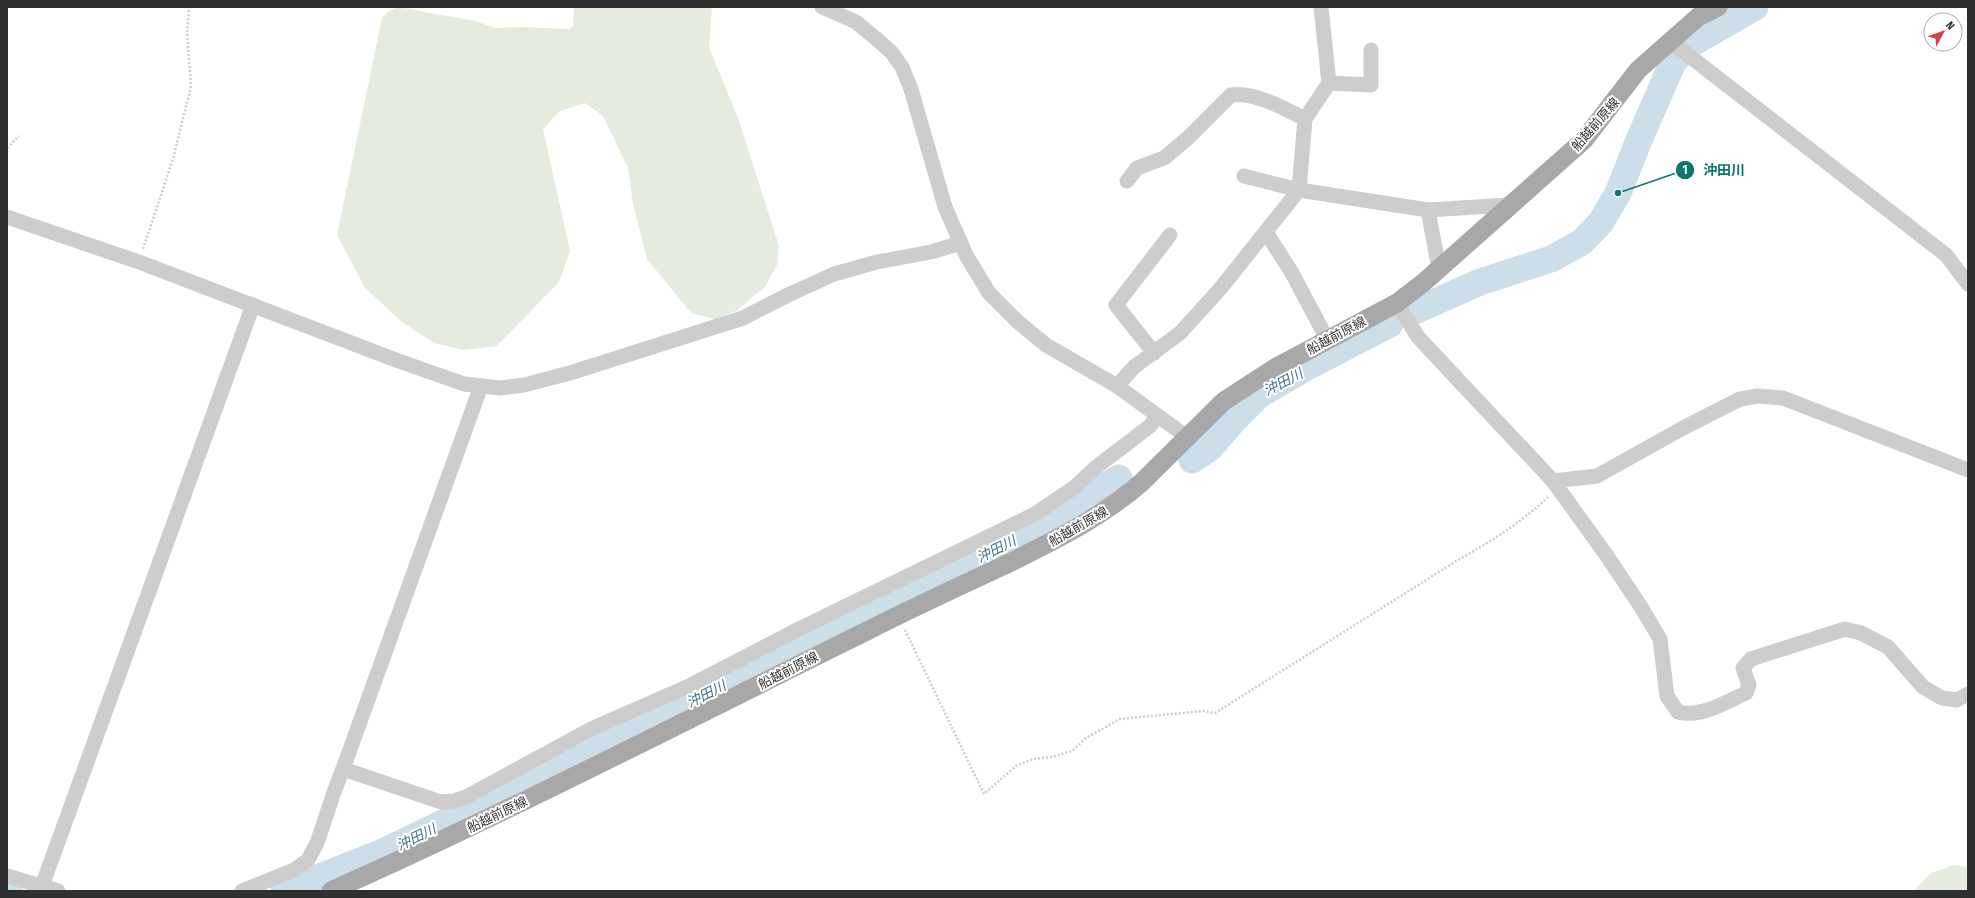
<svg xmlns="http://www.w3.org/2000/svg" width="1975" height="898" font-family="'Fira Sans Condensed','Noto Sans JP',sans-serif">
  <rect width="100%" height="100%" fill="#fff"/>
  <g fill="#e5ecdf">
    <path d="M 398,7 L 475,21 L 496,28 L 522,27 L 569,29 L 573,26 L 574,7 L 712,7 L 709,47 L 739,121 L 779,246 L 777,265 L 765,287 L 736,311 L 715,319 L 691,313 L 647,259 L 633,204 L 628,168 L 603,116 L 585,103 L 560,111 L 543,129 L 570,251 L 559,282 L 497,346 L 464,350 L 434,343 L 402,322 L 365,288 L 337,235 L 382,18 L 389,11 Z"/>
    <path d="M 1954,865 L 1968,867 L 1968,891 L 1914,891 L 1931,873 Z"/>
  </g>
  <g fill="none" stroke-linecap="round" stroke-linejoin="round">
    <g stroke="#ccdeea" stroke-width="27">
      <path d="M 1415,311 L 1480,282 L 1551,259 L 1582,242 L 1601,222 L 1618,193 L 1639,140 L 1673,62 L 1689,45 L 1755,7"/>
      <path d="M 1192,460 L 1210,448 L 1234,420 L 1259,395 L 1305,368 L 1390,324"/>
      <path d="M 7,890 L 9,891"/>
      <path d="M 284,891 L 383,852 L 532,780 L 1081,507 L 1097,491 L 1119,478"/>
    </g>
    <g stroke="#cdcdcd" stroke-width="2.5" stroke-dasharray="2 2" stroke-linecap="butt">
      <path d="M 7,148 L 19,136"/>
      <path d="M 143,249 L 173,159 L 191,86 L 187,34 L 189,7"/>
      <path d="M 905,630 L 984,794 L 1016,766 L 1033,759 L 1052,757 L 1072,751 L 1086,738 L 1120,719 L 1203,711 L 1215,713 L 1458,560 C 1490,542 1521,523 1548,497"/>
    </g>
    <g stroke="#cdcdcd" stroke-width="15">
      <path d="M 822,7 L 856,22 L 879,41 L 892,53 L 902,67 L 911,89 L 945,207 L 966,255 L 989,293 L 1018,322 L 1046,345 L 1117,386 L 1187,437"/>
      <path d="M 1670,41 L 1946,255 L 1968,284"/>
      <path d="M 1329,83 L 1371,85 L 1371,50"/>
      <path d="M 1244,176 L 1299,190 L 1428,210 L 1509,205"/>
      <path d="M 1127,181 L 1137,168 L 1164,158 L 1188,138 L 1231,95 C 1253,91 1286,109 1305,119"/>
      <path d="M 1428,210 L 1439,269"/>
      <path d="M 7,217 L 139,262 L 396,360 L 464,384 L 500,388 L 524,385 L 570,373 L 743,318 L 788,295 L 834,274 L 877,262 L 931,252 L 961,243"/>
      <path d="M 1266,232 L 1292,273 L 1327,339"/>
      <path d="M 1397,303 L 1418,337 L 1553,481 L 1607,556 L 1641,607 L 1660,639 L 1667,696 L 1678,712 C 1701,718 1726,702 1746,693 L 1749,685 L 1743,668 L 1751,659 L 1845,629 L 1861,633 L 1888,647 L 1923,687 L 1942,698 L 1957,700 L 1968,694"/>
      <path d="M 1154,353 L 1116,305 L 1170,235"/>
      <path d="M 1117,386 L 1134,367 L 1180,333 L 1220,289 L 1299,190 L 1305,119 L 1329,83 L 1321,7"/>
      <path d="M 1553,481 L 1597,476 L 1683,428 L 1740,399 L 1757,396 L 1783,398 L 1968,470"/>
      <path d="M 343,769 L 481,386"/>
      <path d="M 7,876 L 58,891"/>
      <path d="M 42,886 L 253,305"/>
      <path d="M 242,891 L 294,870 L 308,860 L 317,843 L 334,792 L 343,769 L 441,802 L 453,801 L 466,797 L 591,729 L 691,685 L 801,628 L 1035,514 L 1075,487 L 1095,468 L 1150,426 L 1157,416"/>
    </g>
    <path stroke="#a8a8a8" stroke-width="19" d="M 331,891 C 513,810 690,718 869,630 C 914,607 960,586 1005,565 C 1053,541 1101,518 1142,482 L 1224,401 L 1275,368 L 1397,303 L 1423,283 L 1584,140 L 1638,70 L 1698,17 L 1718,7"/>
  </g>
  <g text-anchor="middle" stroke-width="4" stroke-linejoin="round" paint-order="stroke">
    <g font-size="13" fill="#303030" stroke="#fff">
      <text transform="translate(1595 124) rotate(-49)" y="5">船越前原線</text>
      <text transform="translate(1336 335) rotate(-28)" y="5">船越前原線</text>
      <text transform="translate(1078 526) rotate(-30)" y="5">船越前原線</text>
      <text transform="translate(788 670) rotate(-27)" y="5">船越前原線</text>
      <text transform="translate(497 814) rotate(-26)" y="5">船越前原線</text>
    </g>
    <g font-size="14" font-style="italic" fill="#426f8d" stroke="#fff">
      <text transform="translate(1283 382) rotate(-28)" y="5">沖田川</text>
      <text transform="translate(996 549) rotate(-27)" y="5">沖田川</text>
      <text transform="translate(706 694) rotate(-27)" y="5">沖田川</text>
      <text transform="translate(416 837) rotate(-26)" y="5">沖田川</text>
    </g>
  </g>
  <path fill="none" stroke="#0f766e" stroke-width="1.5" d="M1618 193L1685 170"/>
  <g fill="#0f766e" stroke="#fff" stroke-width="1.5">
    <circle cx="1618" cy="193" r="4"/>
    <circle cx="1685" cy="170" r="10"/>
  </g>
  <g font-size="12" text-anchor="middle" font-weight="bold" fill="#fff">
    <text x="1685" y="174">1</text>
  </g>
  <g font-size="14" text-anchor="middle" font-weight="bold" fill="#0f766e" stroke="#fff" stroke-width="4" stroke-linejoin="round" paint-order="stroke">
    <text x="1724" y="175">沖田川</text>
  </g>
  <rect width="1975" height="898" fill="none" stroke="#303030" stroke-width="16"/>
  <g transform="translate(1943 32) rotate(49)"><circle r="19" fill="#ffffff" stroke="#acacac"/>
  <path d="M0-3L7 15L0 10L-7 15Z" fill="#da3e48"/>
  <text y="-6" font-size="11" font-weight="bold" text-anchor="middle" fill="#303030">N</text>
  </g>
</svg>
